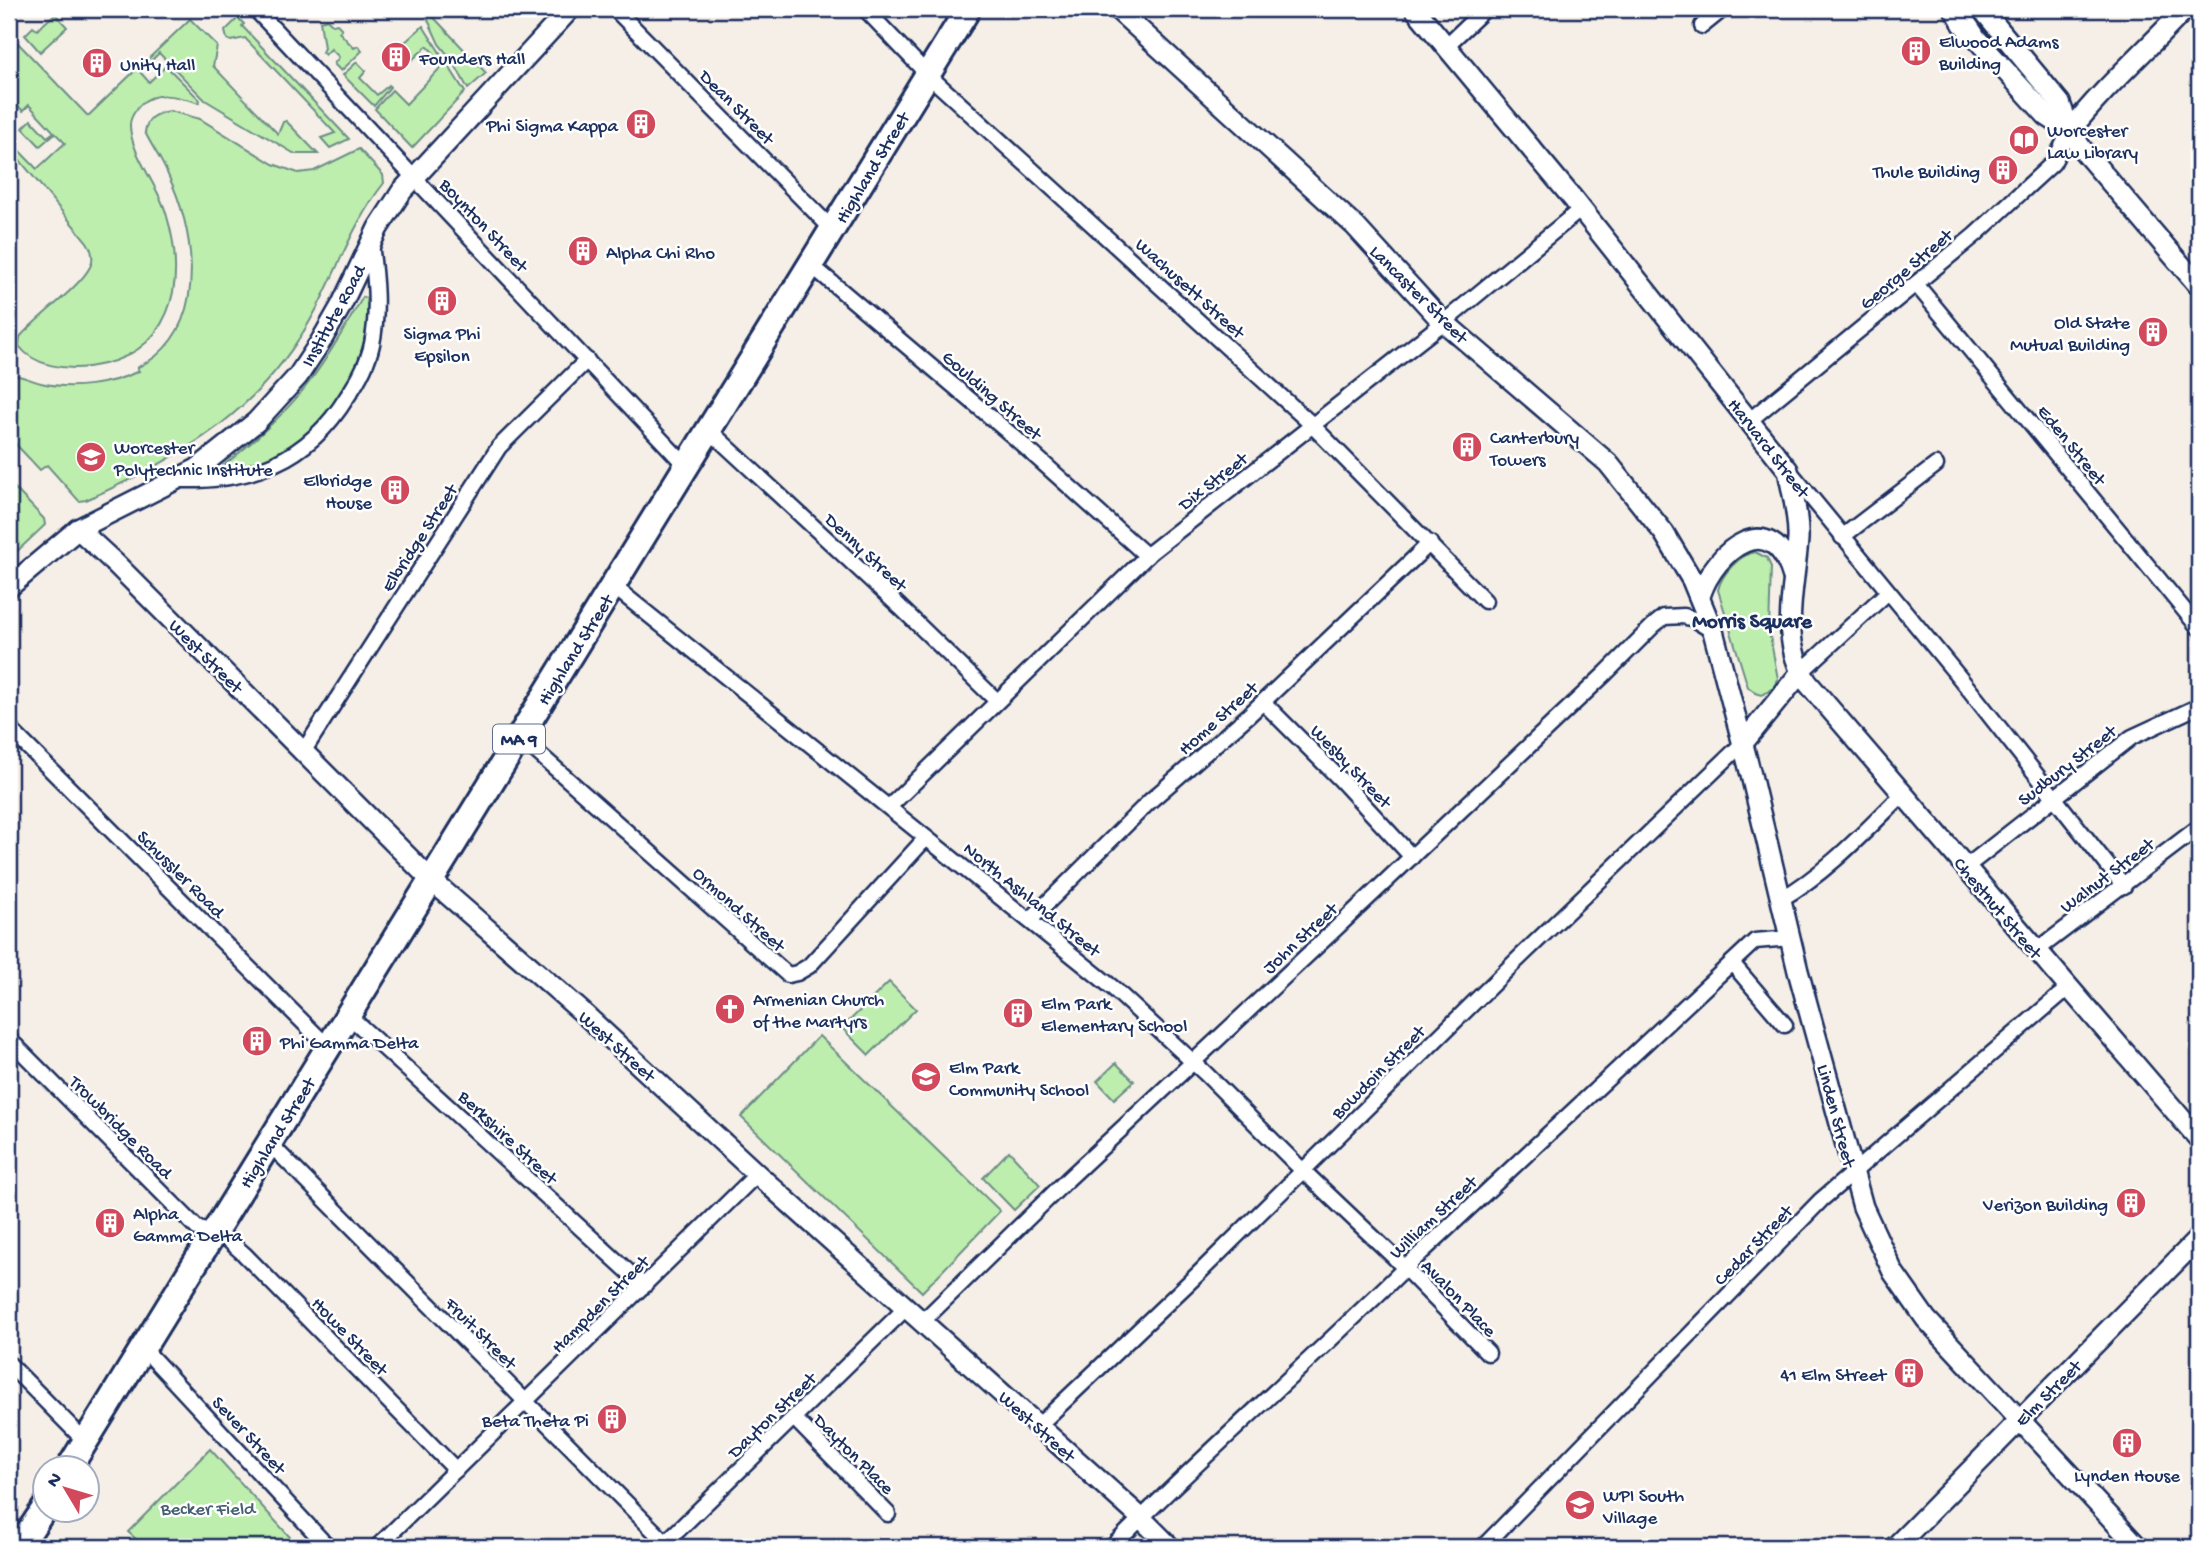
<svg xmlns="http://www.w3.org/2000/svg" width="2208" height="1556" font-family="'Gochi Hand',sans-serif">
  <rect width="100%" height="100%" fill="#f6efe7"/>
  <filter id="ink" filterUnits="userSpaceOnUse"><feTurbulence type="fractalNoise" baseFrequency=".0143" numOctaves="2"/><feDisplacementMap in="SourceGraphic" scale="14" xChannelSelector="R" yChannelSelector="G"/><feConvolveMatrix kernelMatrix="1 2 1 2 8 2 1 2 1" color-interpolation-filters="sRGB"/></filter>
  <g filter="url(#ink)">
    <g fill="#beeead" stroke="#6c8e86" stroke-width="2">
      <path d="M 423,9 L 426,9 L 486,73 L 468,89 L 453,61 L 439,44 Z"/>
      <path d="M 55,14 L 67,27 L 40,52 L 25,35 L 33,27 L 37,30 Z"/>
      <path d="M 238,18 L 244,24 L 242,26 L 349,139 L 330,148 L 321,138 L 335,133 L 245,38 L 231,41 L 227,39 L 225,31 Z"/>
      <path d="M 190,19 L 217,46 L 213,66 L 278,134 L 283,122 L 286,121 L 318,154 L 295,154 L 205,100 L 159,53 L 149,63 L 146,61 Z"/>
      <path d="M 327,19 L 333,25 L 337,24 L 342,29 L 339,32 L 354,48 L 358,46 L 362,51 L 341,71 L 334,64 L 339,57 L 331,49 L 325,55 L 322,52 L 324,48 L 320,21 Z"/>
      <path d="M 423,26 L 465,92 L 412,148 L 375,109 L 392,90 L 406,104 L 444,64 L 427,46 L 413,59 L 409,55 L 412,52 L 404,43 Z"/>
      <path d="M 17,42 L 88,116 L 141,65 L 144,68 L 140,72 L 149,82 L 166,66 L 200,100 L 199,103 C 178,96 151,88 136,110 C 133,114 130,119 130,125 C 130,153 158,185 166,213 C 188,285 172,356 88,367 C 65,370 34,366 19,346 L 20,337 C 37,317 79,288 90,267 C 95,258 92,250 87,242 L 9,147 L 9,140 L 37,169 L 65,143 L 55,133 L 40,146 L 23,128 L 31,120 L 47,137 L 54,132 L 29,105 L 23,111 L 9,97 L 9,51 Z"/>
      <path d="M 357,62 L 366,71 L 360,78 L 377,95 L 389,85 L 390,87 L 374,106 L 343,75 Z"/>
      <path d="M 170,111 L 200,119 L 273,164 L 298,173 L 314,171 L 359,149 L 383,175 L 384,183 C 354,221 338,268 316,310 C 262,411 186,455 86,500 L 79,501 L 47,465 L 40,470 L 9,437 L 9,374 C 20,375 30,380 41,383 C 72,390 110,385 139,371 L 137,368 C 143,364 150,361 156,356 C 207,314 194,228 168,175 C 162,160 152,147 145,132 C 147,117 156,113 170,111 Z"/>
      <path d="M 363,297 L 369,299 C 368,309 368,321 366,331 C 356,389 313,444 257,463 C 247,466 235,467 225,469 L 224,465 C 256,440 286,413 310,381 C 330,355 346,325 363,297 Z"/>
      <path d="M 9,482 L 44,519 L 45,525 L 9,559 Z"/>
      <path d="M 1755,552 L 1767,558 L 1771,567 L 1769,631 L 1778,679 L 1773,689 L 1762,695 L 1756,693 L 1748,687 L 1718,590 C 1721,575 1740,554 1755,552 Z"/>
      <path d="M 889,982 L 916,1009 L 869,1055 L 842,1028 Z"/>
      <path d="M 819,1036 L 1000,1211 L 922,1292 L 741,1117 Z"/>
      <path d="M 1116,1063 L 1134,1081 L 1114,1099 L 1097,1081 Z"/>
      <path d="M 1009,1151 L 1040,1185 L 1014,1210 L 983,1178 Z"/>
      <path d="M 210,1449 L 299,1547 L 145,1547 L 128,1532 Z"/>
    </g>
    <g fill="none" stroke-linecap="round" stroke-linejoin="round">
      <g stroke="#1b2f5e" stroke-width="19">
        <g id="street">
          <path d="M 255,9 L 687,467"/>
          <path d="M 615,9 L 833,230"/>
          <path d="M 865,9 L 927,74 L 1308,421 L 1485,601"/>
          <path d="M 1702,26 L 1723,9"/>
          <path d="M 1446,46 L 1485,9"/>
          <path d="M 810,264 L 1014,437 L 1147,556"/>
          <path d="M 1916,284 L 2199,628"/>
          <path d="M 1750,420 L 1975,235 L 2053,163 L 2070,131"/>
          <path d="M 709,430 L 900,607 L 997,701"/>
          <path d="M 1791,473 L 1968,688 L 2124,886"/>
          <path d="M 179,480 C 251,482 308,461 347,397 C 358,381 368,363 372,344 C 379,310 375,276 371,243"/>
          <path d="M 1842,537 L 1936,465"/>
          <path d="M 613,586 L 1113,988 L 1205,1073 L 1296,1164 L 1395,1258 L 1488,1353"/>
          <path d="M 1801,672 L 1888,592"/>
          <path d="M 1263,702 L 1340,779 L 1412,857"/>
          <path d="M 9,728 L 328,1047"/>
          <path d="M 520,737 L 788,975 L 797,973 L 809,966 L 926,838"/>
          <path d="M 303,752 L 499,447 L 587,360"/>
          <path d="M 889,807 L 1151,552 L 1444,322 L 1581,209"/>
          <path d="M 1966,867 L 2132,737 L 2199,706"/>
          <path d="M 1781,899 C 1828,872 1865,831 1903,794"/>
          <path d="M 1030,920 L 1150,801 L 1249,715 L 1430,543"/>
          <path d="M 2036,951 L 2199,827"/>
          <path d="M 1732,963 L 1785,1025"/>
          <path d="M 348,1015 L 644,1286"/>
          <path d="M 9,1039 L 197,1228 L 227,1239 L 244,1254 L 456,1470"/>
          <path d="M 269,1143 L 670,1547"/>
          <path d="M 922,1322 L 1067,1180 L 1330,934 L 1606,673 L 1654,625 L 1664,617 L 1684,616 L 1693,619 L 1713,631"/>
          <path d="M 143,1348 L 328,1547"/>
          <path d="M 9,1364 L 86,1442"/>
          <path d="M 794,1418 L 888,1514"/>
          <path d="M 1038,1426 L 1198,1274 L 1515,962 L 1743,743"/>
          <path d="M 377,1547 L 757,1174"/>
          <path d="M 661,1547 L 907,1307"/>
          <path d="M 1112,1547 C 1207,1451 1309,1363 1405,1268 L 1755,941 L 1791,938"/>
          <path d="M 1483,1547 L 1821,1200 L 2068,988"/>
        </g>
      </g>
      <g stroke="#1b2f5e" stroke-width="24">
        <g id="secondary">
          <path d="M 1117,9 L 1355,226 L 1439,318 L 1608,463 L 1664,533 L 1692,580 L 1713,631 L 1751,775 L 1798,971 L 1863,1207 L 1893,1272 L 1926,1319 L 2138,1547"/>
          <path d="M 1415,9 L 1574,200 L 1788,470 C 1792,492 1799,516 1798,539 C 1795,588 1778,638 1807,682 L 2199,1139"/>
          <path d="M 1982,9 L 2060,103 L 2070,131 L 2082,149 L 2199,286"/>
          <path d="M 1962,23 L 2047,116 L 2070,131"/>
          <path d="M 2070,131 C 2104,87 2147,50 2185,9"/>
          <path d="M 78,529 L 116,564 L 431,880 L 581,1011 L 757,1174 L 1141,1518 L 1170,1547"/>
          <path d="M 9,587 L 78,529 L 197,469 L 256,422 L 298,376 L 321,341 L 341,306 L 378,228 L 402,191 L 570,9"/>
          <path d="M 1700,596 C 1715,550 1772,505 1793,577"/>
          <path d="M 1743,743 L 1801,672"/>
          <path d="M 1895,1547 L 2199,1238"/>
        </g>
      </g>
      <g stroke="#1b2f5e" stroke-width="26">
        <path id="primary" d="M 1955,9 L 1973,35"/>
      </g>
      <g stroke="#1b2f5e" stroke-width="30">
        <g id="highway">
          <path d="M 69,1468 L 968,9"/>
          <path d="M 19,1547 L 46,1506"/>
        </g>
      </g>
      <use href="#street" stroke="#fff" stroke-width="14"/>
      <use href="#secondary" stroke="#fff" stroke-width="19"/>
      <use href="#primary" stroke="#fff" stroke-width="21"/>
      <use href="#highway" stroke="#fff" stroke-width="24"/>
    </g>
  </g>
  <defs>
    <g id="building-disc" transform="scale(1.575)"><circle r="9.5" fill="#d1495b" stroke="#fff"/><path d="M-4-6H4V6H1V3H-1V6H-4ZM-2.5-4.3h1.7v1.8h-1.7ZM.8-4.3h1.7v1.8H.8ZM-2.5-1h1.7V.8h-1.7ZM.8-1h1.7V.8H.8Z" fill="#fff"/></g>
    <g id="library-disc" transform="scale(1.575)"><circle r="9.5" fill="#d1495b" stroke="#fff"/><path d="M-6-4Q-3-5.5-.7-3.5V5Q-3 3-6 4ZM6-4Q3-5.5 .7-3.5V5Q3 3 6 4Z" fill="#fff"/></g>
    <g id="university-disc" transform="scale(1.575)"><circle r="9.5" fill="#d1495b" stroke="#fff"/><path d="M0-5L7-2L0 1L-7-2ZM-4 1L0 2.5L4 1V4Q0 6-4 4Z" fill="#fff"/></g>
    <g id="church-disc" transform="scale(1.575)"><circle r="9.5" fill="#d1495b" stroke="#fff"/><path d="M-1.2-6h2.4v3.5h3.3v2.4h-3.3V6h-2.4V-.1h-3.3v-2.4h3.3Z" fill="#fff"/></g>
    <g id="school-disc" transform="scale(1.575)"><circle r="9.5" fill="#d1495b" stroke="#fff"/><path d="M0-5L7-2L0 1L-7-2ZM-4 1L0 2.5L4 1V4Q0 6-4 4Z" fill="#fff"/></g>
  </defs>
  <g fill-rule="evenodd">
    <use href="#building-disc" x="1916" y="51"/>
    <use href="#building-disc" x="396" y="57"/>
    <use href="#building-disc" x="97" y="63"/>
    <use href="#building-disc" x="641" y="124"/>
    <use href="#library-disc" x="2024" y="140"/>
    <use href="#building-disc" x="2003" y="170"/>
    <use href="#building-disc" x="583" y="251"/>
    <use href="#building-disc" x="442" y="301"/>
    <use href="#building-disc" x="2153" y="332"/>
    <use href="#building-disc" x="1467" y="447"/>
    <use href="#university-disc" x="91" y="457"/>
    <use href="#building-disc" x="395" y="490"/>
    <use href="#church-disc" x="730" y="1009"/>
    <use href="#building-disc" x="1018" y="1013"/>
    <use href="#building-disc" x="257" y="1041"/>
    <use href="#school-disc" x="926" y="1077"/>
    <use href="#building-disc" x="2131" y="1203"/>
    <use href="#building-disc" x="110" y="1223"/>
    <use href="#building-disc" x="1909" y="1373"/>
    <use href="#building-disc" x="612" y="1419"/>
    <use href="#building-disc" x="2127" y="1443"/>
    <use href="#university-disc" x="1580" y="1505"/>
  </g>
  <g text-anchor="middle" stroke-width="5" stroke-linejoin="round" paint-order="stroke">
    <rect fill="#fff" stroke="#5f6d8e" stroke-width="2" x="493" y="724.5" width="52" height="29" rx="5"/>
    <g font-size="18" font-weight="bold" fill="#1b2f5e">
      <text x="519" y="745">MA 9</text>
    </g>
    <g font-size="19" fill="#1b2f5e" stroke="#fff" text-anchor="start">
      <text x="1939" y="47">Elwood Adams<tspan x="1939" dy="22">Building</tspan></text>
      <text x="419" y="64">Founders Hall</text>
      <text x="120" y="70">Unity Hall</text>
      <text x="618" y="131" text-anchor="end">Phi Sigma Kappa</text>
      <text x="2047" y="136">Worcester<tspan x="2047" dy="22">Law Library</tspan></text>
      <text x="1980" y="177" text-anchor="end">Thule Building</text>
      <text x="606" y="258">Alpha Chi Rho</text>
      <text x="2130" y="328" text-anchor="end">Old State<tspan x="2130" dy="22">Mutual Building</tspan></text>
      <text x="442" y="339" text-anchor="middle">Sigma Phi<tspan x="442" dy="22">Epsilon</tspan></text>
      <text x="1490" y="443">Canterbury<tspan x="1490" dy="22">Towers</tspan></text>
      <text x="114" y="453">Worcester<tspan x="114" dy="22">Polytechnic Institute</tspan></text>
      <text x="372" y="486" text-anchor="end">Elbridge<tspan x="372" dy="22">House</tspan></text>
      <text x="753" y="1005">Armenian Church<tspan x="753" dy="22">of the Martyrs</tspan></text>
      <text x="1041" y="1009">Elm Park<tspan x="1041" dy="22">Elementary School</tspan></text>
      <text x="280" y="1048">Phi Gamma Delta</text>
      <text x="949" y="1073">Elm Park<tspan x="949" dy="22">Community School</tspan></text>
      <text x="2108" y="1210" text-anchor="end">Verizon Building</text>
      <text x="133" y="1219">Alpha<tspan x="133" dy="22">Gamma Delta</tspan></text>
      <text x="1886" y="1380" text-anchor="end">41 Elm Street</text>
      <text x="589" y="1426" text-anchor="end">Beta Theta Pi</text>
      <text x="2127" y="1481" text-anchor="middle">Lynden House</text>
      <text x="1603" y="1501">WPI South<tspan x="1603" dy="22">Village</tspan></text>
    </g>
    <g font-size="19" fill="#1b2f5e" stroke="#fff">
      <text transform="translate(738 106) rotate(45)" y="7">Dean Street</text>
      <text transform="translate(871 167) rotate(-59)" y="7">Highland Street</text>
      <text transform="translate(485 224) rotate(47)" y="7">Boynton Street</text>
      <text transform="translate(1905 268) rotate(-40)" y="7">George Street</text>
      <text transform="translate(1191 287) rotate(42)" y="7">Wachusett Street</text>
      <text transform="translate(1420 293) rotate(45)" y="7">Lancaster Street</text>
      <text transform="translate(332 315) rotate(-61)" y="7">Institute Road</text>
      <text transform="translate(993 394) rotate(41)" y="7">Goulding Street</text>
      <text transform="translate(2073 444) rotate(51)" y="7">Eden Street</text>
      <text transform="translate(1770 447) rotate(52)" y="7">Harvard Street</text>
      <text transform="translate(1212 480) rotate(-38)" y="7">Dix Street</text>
      <text transform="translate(418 537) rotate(-57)" y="7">Elbridge Street</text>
      <text transform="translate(867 551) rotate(43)" y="7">Denny Street</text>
      <text transform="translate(574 649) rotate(-58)" y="7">Highland Street</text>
      <text transform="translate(207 655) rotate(45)" y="7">West Street</text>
      <text transform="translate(1217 717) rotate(-42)" y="7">Home Street</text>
      <text transform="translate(2066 764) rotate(-38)" y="7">Sudbury Street</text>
      <text transform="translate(1352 765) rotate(46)" y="7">Wesby Street</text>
      <text transform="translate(182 873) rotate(45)" y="7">Schussler Road</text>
      <text transform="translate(2106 874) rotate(-37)" y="7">Walnut Street</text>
      <text transform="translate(1033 898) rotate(39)" y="7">North Ashland Street</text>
      <text transform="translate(1999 907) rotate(50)" y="7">Chestnut Street</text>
      <text transform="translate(740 908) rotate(42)" y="7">Ormond Street</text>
      <text transform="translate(1299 937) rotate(-43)" y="7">John Street</text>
      <text transform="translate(618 1045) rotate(42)" y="7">West Street</text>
      <text transform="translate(1377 1071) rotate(-45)" y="7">Bowdoin Street</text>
      <text transform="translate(1838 1115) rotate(75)" y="7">Linden Street</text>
      <text transform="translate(122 1126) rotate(45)" y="7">Trowbridge Road</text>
      <text transform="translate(276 1132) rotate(-58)" y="7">Highland Street</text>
      <text transform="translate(509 1136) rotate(43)" y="7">Berkshire Street</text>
      <text transform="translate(1432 1216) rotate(-43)" y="7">William Street</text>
      <text transform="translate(1752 1244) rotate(-46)" y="7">Cedar Street</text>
      <text transform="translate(1460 1297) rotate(46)" y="7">Avalon Place</text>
      <text transform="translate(599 1303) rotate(-45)" y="7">Hampden Street</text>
      <text transform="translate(482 1332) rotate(45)" y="7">Fruit Street</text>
      <text transform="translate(351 1335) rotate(46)" y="7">Howe Street</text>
      <text transform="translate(2047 1392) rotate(-45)" y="7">Elm Street</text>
      <text transform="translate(771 1414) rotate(-44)" y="7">Dayton Street</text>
      <text transform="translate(1038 1425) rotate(42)" y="7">West Street</text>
      <text transform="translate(250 1434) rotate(47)" y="7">Sever Street</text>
      <text transform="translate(855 1453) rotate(45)" y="7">Dayton Place</text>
    </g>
    <g font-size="19" fill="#445f72" stroke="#fff">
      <text x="208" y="1514">Becker Field</text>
    </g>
    <g font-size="21" font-weight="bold" fill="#1b2f5e" stroke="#fff">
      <text x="1752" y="627">Morris Square</text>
    </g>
  </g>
  <rect width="2208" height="1556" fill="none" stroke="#fff" stroke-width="35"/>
  <rect x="18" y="18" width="2173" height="1521" fill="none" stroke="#1b2f5e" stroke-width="2.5" filter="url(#ink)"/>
  <g transform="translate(66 1489) rotate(308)"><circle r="33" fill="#ffffff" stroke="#a4acbf" stroke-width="2"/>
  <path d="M0-5L12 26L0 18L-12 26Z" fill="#d1495b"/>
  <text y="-10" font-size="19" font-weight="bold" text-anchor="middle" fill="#1b2f5e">N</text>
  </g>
</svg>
